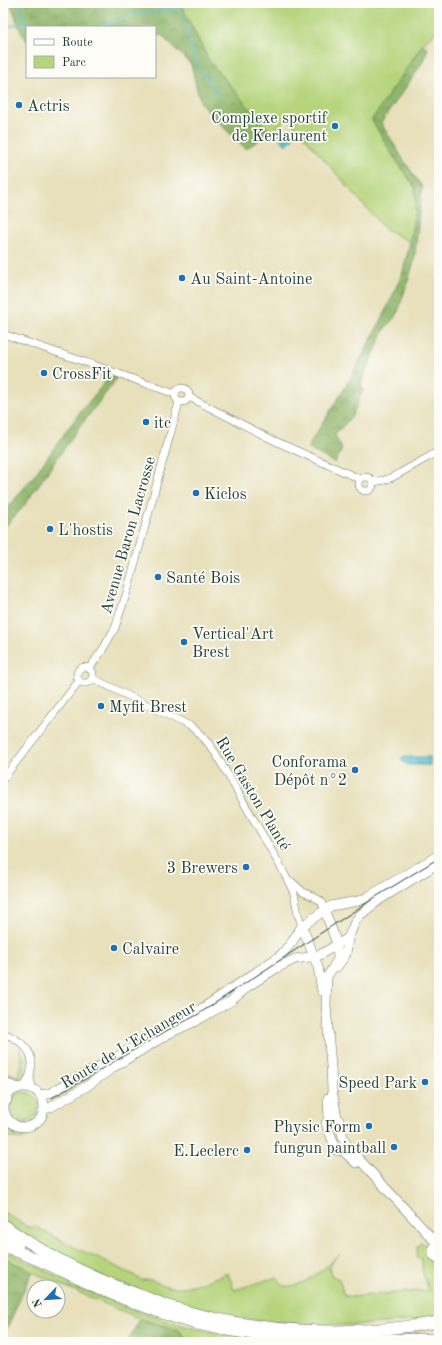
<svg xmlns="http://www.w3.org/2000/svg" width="442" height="1345" font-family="'Old Standard TT',serif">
  <defs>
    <pattern id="forest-crowns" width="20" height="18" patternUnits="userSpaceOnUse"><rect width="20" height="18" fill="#90b66b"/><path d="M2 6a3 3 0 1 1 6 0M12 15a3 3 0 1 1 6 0" fill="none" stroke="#759559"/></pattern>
    <pattern id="water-waves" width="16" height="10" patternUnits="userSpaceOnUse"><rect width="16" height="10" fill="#52bdce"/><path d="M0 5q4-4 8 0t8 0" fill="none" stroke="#439ba8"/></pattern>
  </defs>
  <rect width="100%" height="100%" fill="#fdfcf7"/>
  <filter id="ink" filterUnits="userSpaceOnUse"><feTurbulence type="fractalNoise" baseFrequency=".025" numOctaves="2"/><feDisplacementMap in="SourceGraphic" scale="8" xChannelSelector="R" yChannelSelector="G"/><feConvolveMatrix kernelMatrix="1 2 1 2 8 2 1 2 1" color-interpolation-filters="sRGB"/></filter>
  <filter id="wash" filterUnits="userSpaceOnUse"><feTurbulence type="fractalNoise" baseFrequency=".012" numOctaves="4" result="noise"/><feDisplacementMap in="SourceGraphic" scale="16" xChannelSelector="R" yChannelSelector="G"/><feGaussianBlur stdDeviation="0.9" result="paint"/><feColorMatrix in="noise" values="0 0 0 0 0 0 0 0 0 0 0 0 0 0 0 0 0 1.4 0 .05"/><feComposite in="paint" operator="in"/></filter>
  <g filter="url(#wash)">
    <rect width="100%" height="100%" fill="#e7e0bb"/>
    <g fill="#b5d47b" stroke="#6a8858">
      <path d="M 180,3 L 439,3 L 439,29 L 424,43 L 372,120 L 392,154 L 415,187 L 416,202 L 410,242 L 384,228 L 288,118 L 270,132 L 209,61 Z"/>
      <path d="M 19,1048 C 29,1058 25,1067 23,1080 L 18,1083 L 3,1078 L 3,1071 L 18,1076 L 22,1063 Z"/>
      <circle cx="24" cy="1107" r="15"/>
      <path d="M 3,1132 L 14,1132 L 27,1137 L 25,1139 L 3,1137 Z"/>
      <path d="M 3,1212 L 30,1228 L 34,1226 L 74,1247 L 134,1275 C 143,1283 141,1279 150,1280 C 157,1281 164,1286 171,1287 C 191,1289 210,1279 228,1273 L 234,1290 L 277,1277 L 284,1286 C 304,1289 326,1266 340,1254 L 332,1262 L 329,1269 L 332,1276 L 339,1279 L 344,1295 L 351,1297 L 429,1290 L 423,1273 L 421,1258 L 416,1258 L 417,1247 L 421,1243 L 426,1245 C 430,1257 427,1259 439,1266 L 439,1317 C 347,1330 255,1329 166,1301 C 154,1297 141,1291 129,1286 C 113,1280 96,1275 81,1268 C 54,1254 29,1237 3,1221 Z"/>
      <path d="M 3,1251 L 11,1254 C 54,1274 96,1297 141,1313 C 184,1328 231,1337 277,1342 L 189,1342 L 179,1330 L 140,1319 L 32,1272 L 3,1257 Z"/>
    </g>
    <g fill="url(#forest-crowns)" stroke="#587a50">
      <path d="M 10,3 L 180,3 L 209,61 L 270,132 L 246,149 L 215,119 L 201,103 L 198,94 L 191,64 L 161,35 L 155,36 L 155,27 L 27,27 L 27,41 L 21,32 Z"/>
      <path d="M 422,45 L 428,49 L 421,65 L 381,123 L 403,159 L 422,187 L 414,262 L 397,315 L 385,328 L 361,383 L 363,390 L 352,416 L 335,435 L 342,449 L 335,463 L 307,448 L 346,386 L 383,317 L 403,272 L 410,242 L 416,202 L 415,187 L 392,154 L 372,120 Z"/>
      <path d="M 111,375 L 117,377 L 112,385 L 75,433 L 23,507 L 3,529 L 3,514 L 36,473 L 78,415 Z"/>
      <path d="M 3,1257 L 32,1272 L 3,1337 Z"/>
      <path d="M 140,1319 L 179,1330 L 189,1342 L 127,1342 Z"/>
    </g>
    <g fill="url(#water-waves)" stroke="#387d81">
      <path d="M 285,130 L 293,139 L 286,145 L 278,136 Z"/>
      <path d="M 402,757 L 430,757 L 430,765 L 408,765 L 402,761 Z"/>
    </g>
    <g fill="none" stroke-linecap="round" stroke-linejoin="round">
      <g stroke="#52bdce" stroke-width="1.5">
        <path d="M 19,3 L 25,22"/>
        <path d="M 179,7 L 196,62 L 201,72 L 205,76 L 214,88 L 217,96"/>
        <path d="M 97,27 L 126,16 L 144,13 L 169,11 L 187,3"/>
        <path d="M 3,28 C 22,22 35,21 54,27"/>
        <path d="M 186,1342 L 190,1338"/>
      </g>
    </g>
  </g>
  <g filter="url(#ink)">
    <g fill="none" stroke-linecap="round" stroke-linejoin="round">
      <g stroke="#657663" stroke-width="8">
        <g id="minor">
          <path d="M 3,334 L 94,365 L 175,394"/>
          <circle cx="182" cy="395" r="7"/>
          <path d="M 189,397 L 275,441 L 360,479"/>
          <circle cx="366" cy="484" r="7"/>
          <path d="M 373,482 L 385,480 L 393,477 L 439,451"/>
          <circle cx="85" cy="675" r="8"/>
          <path d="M 89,669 L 103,649 L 115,628 L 127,592 L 179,402"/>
          <path d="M 92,678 L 190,726 L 199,733 L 208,743 L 216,754 L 282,869 L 294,893 L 298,914 L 302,926"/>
          <path d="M 3,779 L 79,681"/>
          <path d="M 292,882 L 303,892 L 314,897 L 321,901 L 325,911"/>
          <path d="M 3,1033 C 16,1038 31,1047 32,1063 C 32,1067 30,1072 30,1076 C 30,1080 32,1084 32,1088"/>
          <path d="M 24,1087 L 30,1075"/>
        </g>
      </g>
      <g stroke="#657663" stroke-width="10">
        <g id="major">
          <path d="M 325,911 L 337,944 L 338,959 L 327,977 L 326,1005 L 331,1067 L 332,1090 L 337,1118"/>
          <path d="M 302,926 L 318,967 L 322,991"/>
          <path d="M 337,967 L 346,954 L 348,938 L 355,922 L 359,916 L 379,900 L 439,863"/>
          <circle cx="24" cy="1107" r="20"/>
          <path d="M 41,1095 L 48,1094 L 108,1062 L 169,1026 L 189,1016 L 203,1008 L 280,956 L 292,942 L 302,926 L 331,906 L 358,901 L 366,898 L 439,855"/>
          <path d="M 328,1098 L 329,1118"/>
          <path d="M 44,1109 L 51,1107 L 87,1086 L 114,1067 L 168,1034 L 194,1022 L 231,1001 L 247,987 L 275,969 L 295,959 L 318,956 L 348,938"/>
          <path d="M 335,1117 L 339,1120 L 343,1137 L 346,1143 L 345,1148 C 341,1151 337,1152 333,1147 L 333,1141 L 326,1124 L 329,1118 Z"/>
          <path d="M 346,1145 L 438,1245"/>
          <path d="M 342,1150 L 356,1163"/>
          <path d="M 433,1248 L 433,1255 L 439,1259"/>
        </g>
      </g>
      <g stroke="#657663" stroke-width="12">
        <g id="highway">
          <path d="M 3,1084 L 16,1088"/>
          <path d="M 3,1095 L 6,1100"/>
          <path d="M 3,1225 C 45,1255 90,1277 137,1294 C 149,1298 160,1303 172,1307 C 257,1334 352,1337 439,1322"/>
          <path d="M 3,1235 L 18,1245"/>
          <path d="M 3,1246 C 44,1260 82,1282 122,1298 C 141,1305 160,1313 179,1319 C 222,1332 281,1339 326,1339 C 338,1339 350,1338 362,1337"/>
          <path d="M 354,1340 L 439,1339"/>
        </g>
      </g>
      <use href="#minor" stroke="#fff" stroke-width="7"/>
      <use href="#major" stroke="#fff" stroke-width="9"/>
      <use href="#highway" stroke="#fff" stroke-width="11"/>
      <path stroke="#1f3d34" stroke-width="1" d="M 52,1098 L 166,1031 L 197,1015 L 374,898 L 439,858"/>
    </g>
  </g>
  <g fill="#1f6fb2" stroke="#fdfcf7" stroke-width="1.5">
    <circle cx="19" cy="105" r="4"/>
    <circle cx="335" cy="126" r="4"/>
    <circle cx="182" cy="278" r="4"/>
    <circle cx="44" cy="373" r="4"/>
    <circle cx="146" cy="422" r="4"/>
    <circle cx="196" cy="493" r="4"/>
    <circle cx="50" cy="529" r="4"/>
    <circle cx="158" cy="577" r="4"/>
    <circle cx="184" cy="642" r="4"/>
    <circle cx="101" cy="706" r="4"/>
    <circle cx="355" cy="770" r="4"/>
    <circle cx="246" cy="867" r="4"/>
    <circle cx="114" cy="948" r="4"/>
    <circle cx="425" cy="1082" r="4"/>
    <circle cx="369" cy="1126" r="4"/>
    <circle cx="394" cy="1147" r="4"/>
    <circle cx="247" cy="1150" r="4"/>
  </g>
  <g text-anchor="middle" stroke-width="3.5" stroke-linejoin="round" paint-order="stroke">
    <g font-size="16" fill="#1f3d34" stroke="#fdfcf7" text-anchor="start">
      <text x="27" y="111">Actris</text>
      <text x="327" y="123" text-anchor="end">Complexe sportif<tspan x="327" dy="18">de Kerlaurent</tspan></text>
      <text x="190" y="284">Au Saint-Antoine</text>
      <text x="52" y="379">CrossFit</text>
      <text x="154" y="428">itc</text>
      <text x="204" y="499">Kiclos</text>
      <text x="58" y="535">L'hostis</text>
      <text x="166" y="583">Santé Bois</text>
      <text x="192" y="639">Vertical'Art<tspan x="192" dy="18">Brest</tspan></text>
      <text x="109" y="712">Myfit Brest</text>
      <text x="347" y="767" text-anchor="end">Conforama<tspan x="347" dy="18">Dépôt n°2</tspan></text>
      <text x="238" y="873" text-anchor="end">3 Brewers</text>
      <text x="122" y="954">Calvaire</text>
      <text x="417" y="1088" text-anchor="end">Speed Park</text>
      <text x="361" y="1132" text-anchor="end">Physic Form</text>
      <text x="386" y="1153" text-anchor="end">fungun paintball</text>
      <text x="239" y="1156" text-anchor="end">E.Leclerc</text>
    </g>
    <g font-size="16" fill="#1f3d34" stroke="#fdfcf7">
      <text transform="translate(127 535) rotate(-74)" y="6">Avenue Baron Lacrosse</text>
      <text transform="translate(254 793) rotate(59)" y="6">Rue Gaston Planté</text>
      <text transform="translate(128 1044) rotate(-31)" y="6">Route de L'Echangeur</text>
    </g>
  </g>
  <rect width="442" height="1345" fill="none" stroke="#fdfcf7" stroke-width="16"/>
  <rect x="26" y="26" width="130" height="52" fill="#fdfcf7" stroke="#a4b0a9"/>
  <rect x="34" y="39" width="20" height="6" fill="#ffffff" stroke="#a4b0a9"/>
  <text x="62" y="46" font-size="12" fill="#1f3d34">Route</text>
  <rect x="34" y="56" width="20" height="12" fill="#b5d47b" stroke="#a4b0a9"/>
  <text x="62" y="66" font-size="12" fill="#1f3d34">Parc</text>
  <g transform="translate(46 1299) rotate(245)"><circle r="19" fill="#fdfcf7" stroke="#a4b0a9"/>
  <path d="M0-3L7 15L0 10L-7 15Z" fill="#1f6fb2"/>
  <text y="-6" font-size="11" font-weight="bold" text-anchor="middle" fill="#1f3d34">N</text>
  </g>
</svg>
